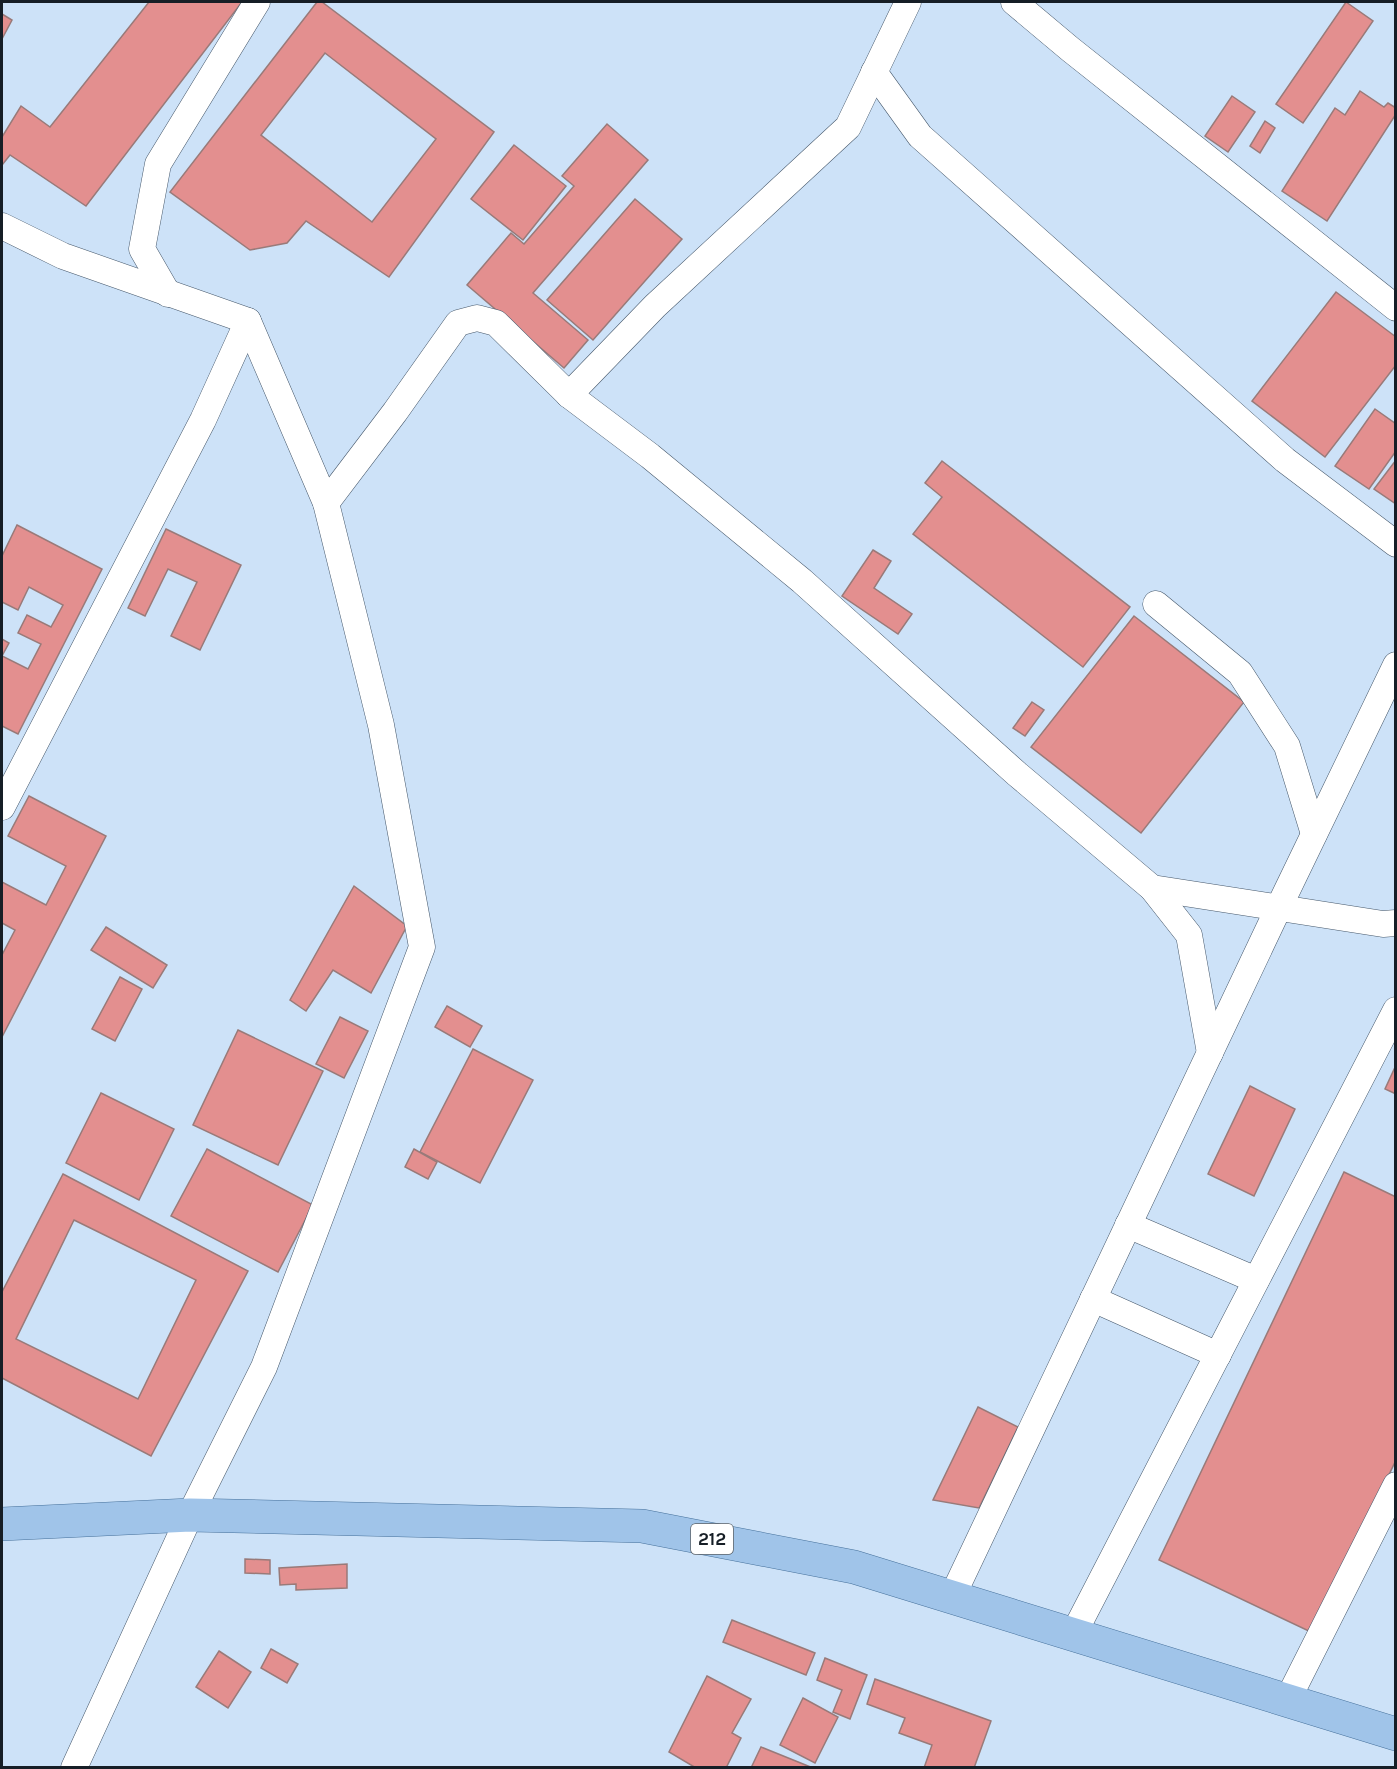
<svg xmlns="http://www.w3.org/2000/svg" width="1397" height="1769" font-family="Karla,sans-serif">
  <rect width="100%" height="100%" fill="#cde2f8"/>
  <g fill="#e38f8f" stroke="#997a79" stroke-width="1.5" fill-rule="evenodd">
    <path d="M 149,2 L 242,2 L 86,206 L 10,155 L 2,165 L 2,137 L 21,106 L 50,127 Z"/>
    <path d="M 317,2 L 322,2 L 494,132 L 389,277 L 306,221 L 287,243 L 250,250 L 170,192 ZM 325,53 L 436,139 L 372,222 L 261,135 Z"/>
    <path d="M 1346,2 L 1373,21 L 1303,123 L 1276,104 Z"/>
    <path d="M 2,14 L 12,20 L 2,39 Z"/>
    <path d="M 1360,91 L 1384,107 L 1388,103 L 1396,108 L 1396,114 L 1327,221 L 1282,191 L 1335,108 L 1345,115 Z"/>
    <path d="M 1232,96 L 1255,112 L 1228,152 L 1205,136 Z"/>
    <path d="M 1265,121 L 1275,128 L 1260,153 L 1250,146 Z"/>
    <path d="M 607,124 L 648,160 L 533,293 L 588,340 L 564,368 L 467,285 L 511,233 L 524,244 L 574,186 L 562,176 Z"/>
    <path d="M 514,145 L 566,186 L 523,240 L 471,199 Z"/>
    <path d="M 635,199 L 682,239 L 593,340 L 547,300 Z"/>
    <path d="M 1336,292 L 1396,337 L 1396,365 L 1325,457 L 1252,401 Z"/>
    <path d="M 1375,409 L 1396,424 L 1396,451 L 1369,489 L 1335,466 Z"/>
    <path d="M 1396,460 L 1396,504 L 1374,489 Z"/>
    <path d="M 942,461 L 1130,607 L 1083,667 L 913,534 L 942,497 L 925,483 Z"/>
    <path d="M 17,525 L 102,569 L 18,734 L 2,726 L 2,639 L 9,643 L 2,656 L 28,669 L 41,644 L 18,633 L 27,615 L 51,627 L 63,605 L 29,587 L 18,610 L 2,602 L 2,556 Z"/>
    <path d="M 166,529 L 241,565 L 200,650 L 171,636 L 197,582 L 168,569 L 145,616 L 128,608 Z"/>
    <path d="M 873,550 L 891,561 L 874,588 L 912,614 L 898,634 L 842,596 Z"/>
    <path d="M 1134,616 L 1244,702 L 1141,833 L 1031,747 Z"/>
    <path d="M 1032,702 L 1044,710 L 1025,736 L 1013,728 Z"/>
    <path d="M 29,796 L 106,836 L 2,1037 L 2,955 L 15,930 L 2,923 L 2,882 L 46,905 L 66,866 L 8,836 Z"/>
    <path d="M 354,886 L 407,926 L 371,993 L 333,970 L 306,1011 L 290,1000 Z"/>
    <path d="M 106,927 L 167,965 L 153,988 L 91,950 Z"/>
    <path d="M 120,977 L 142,989 L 115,1041 L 92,1029 Z"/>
    <path d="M 447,1006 L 482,1026 L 470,1047 L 435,1027 Z"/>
    <path d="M 340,1017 L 368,1031 L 344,1078 L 316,1064 Z"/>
    <path d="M 238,1030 L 323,1071 L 278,1165 L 193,1125 Z"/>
    <path d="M 473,1049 L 533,1080 L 480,1183 L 420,1152 Z"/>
    <path d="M 1396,1065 L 1396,1094 L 1385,1089 Z"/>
    <path d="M 1250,1086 L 1295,1109 L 1254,1196 L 1208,1174 Z"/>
    <path d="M 101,1093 L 174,1129 L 139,1200 L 66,1163 Z"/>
    <path d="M 207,1149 L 313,1205 L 278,1272 L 171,1216 Z"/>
    <path d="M 414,1149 L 437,1162 L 428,1179 L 405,1167 Z"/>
    <path d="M 1344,1172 L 1396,1197 L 1396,1460 L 1313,1633 L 1159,1560 Z"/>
    <path d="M 63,1174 L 248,1271 L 151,1456 L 2,1378 L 2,1292 ZM 74,1220 L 196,1280 L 138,1399 L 16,1339 Z"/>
    <path d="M 978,1407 L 1018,1427 L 979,1508 L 933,1500 Z"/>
    <path d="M 245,1559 L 270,1560 L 270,1574 L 245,1573 Z"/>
    <path d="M 347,1564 L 347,1588 L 296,1590 L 296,1584 L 280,1585 L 279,1568 Z"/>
    <path d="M 732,1620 L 815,1653 L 806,1675 L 723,1642 Z"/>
    <path d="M 271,1649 L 298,1664 L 287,1683 L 261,1668 Z"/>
    <path d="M 219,1651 L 251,1672 L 228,1708 L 196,1687 Z"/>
    <path d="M 825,1658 L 867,1675 L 850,1719 L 833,1712 L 842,1690 L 817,1680 Z"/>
    <path d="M 707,1676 L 751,1699 L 732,1733 L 741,1738 L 726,1768 L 696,1768 L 669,1752 Z"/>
    <path d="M 875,1679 L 991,1721 L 974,1768 L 924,1768 L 932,1745 L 899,1733 L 905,1718 L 867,1704 Z"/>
    <path d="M 803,1698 L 838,1717 L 815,1763 L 780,1745 Z"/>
    <path d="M 761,1747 L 813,1768 L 751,1768 Z"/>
  </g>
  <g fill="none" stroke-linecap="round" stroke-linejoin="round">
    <g stroke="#46586b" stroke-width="27">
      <g id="street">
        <path d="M 1014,2 L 1070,49 L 1396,308"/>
        <path d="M 874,72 L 920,136 L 1285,460 L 1396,544"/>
        <path d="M 2,226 L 63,256 L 248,321 L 326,503 L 381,725 L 422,947 L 264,1367 L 190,1515 L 74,1768"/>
        <path d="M 168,294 L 142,249 L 158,164 L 257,2"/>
        <path d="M 569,395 L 650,456 L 802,581 L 1017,774 L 1152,888 L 1383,924 L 1396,923"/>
        <path d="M 326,503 L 395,412 L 458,323 L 477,318 L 496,323 L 569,395 L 655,306 L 848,127 L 908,2"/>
        <path d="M 1156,604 L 1240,673 L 1287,746 L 1314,834"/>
        <path d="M 2,807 L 203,420 L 248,321"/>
        <path d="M 1152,888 L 1189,935 L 1210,1053"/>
        <path d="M 1128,1225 L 1256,1280"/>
        <path d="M 1093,1299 L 1218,1355"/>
        <path d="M 952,1597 L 1279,907 L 1396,665"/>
        <path d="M 1073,1635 L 1396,1010"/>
        <path d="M 1287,1701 L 1396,1485"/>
      </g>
    </g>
    <g stroke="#46719b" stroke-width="34">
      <path id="primary" d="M 2,1524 L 190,1515 L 642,1526 L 854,1567 L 1396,1734"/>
    </g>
    <use href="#street" stroke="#fff" stroke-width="26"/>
    <use href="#primary" stroke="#a0c4e9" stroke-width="33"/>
  </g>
  <g text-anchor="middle" stroke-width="4.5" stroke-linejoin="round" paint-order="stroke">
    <rect fill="#fff" stroke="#5c6267" stroke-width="1.5" x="691" y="1524" width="42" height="30" rx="4.5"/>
    <g font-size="18" font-weight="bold" fill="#161e26">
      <text x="712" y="1545">212</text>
    </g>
  </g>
  <rect width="1397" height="1769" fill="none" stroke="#161e26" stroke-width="6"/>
</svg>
